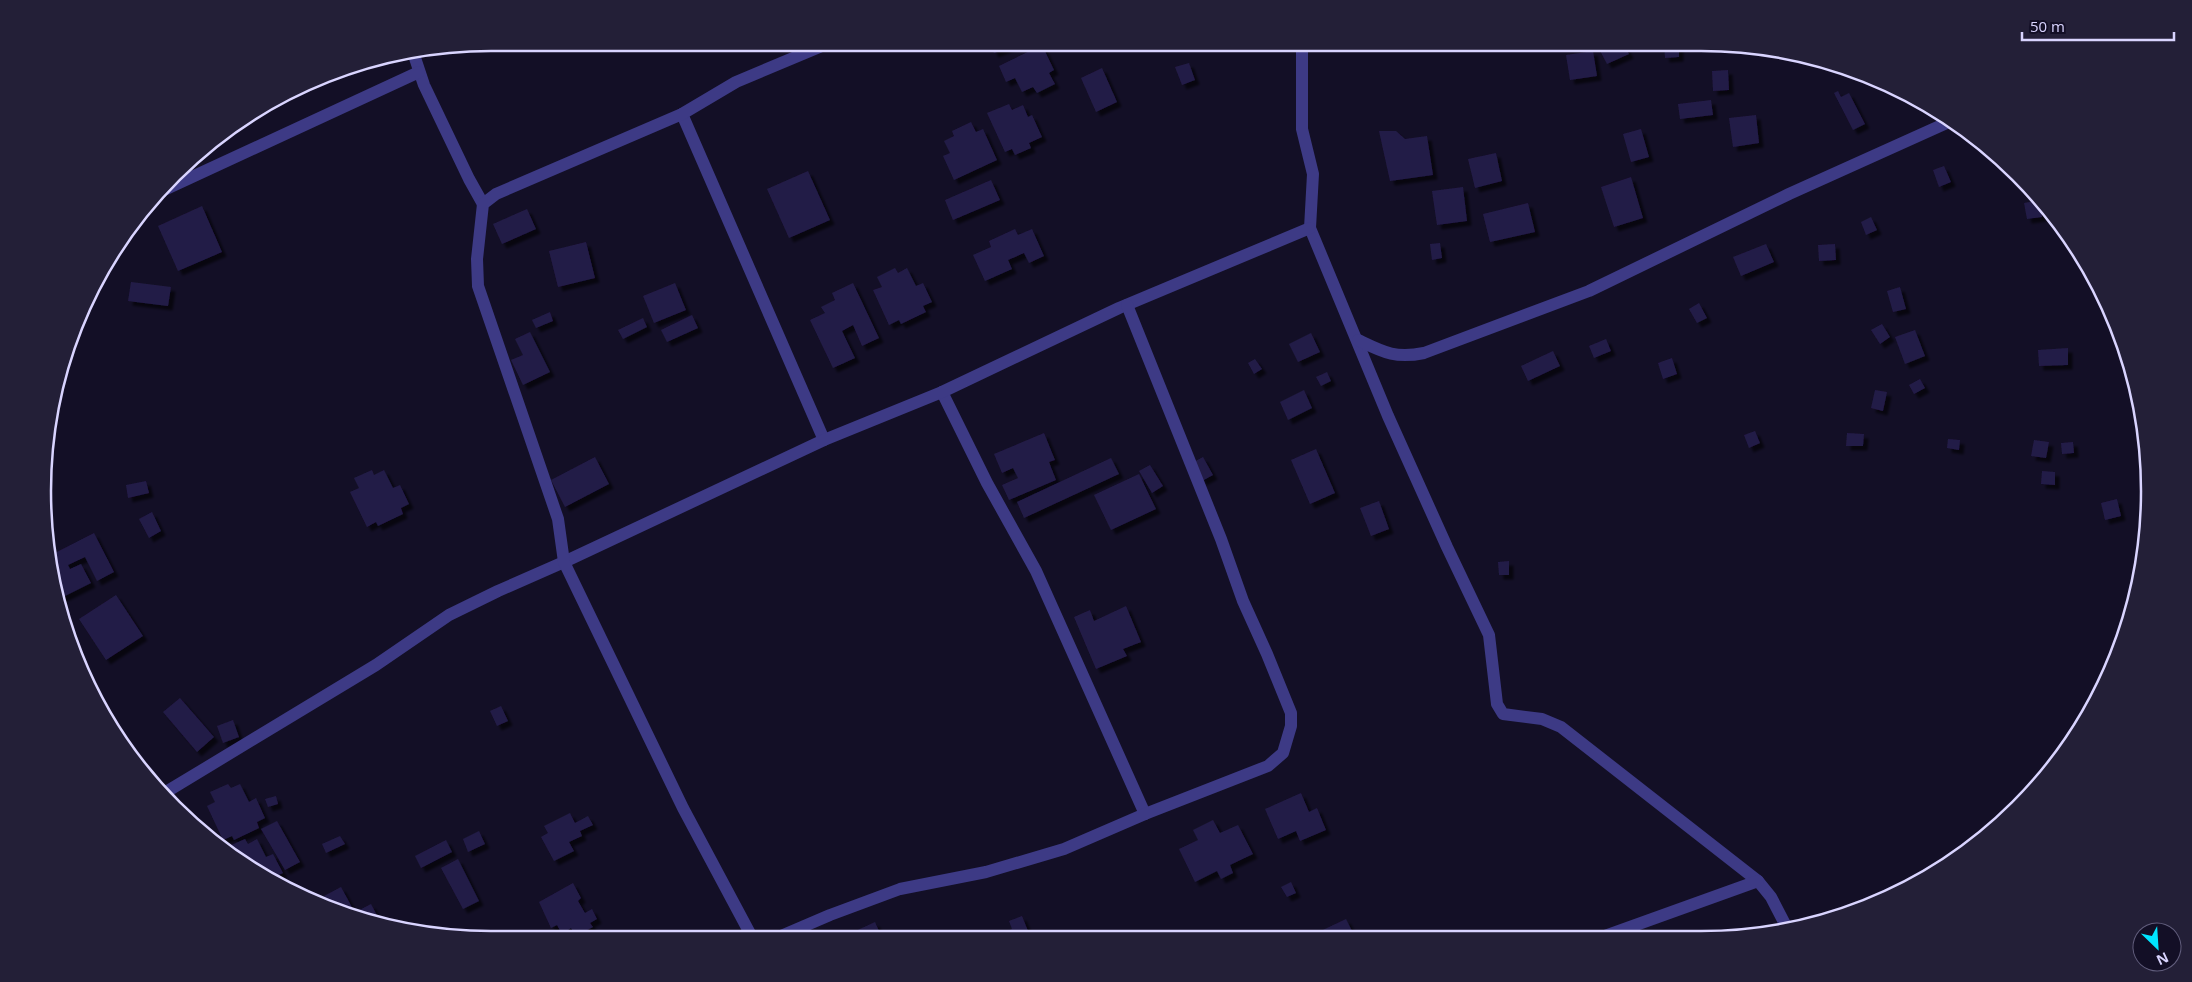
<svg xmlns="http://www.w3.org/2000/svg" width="2192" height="982" font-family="'Open Sans',sans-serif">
  <defs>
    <filter id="shadow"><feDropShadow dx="4.5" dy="4.5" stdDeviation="1" flood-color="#0009"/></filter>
  </defs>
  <rect width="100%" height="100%" fill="#130f26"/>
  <g fill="#241b47" filter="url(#shadow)">
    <path d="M 990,43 L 1019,43 L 994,53 Z"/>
    <path d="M 1602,43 L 1623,43 L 1629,54 L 1607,64 L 1597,45 Z"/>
    <path d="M 1664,43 L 1679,43 L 1679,57 L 1665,58 Z"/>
    <path d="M 1042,45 L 1054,70 L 1049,73 L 1055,84 L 1037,93 L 1033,87 L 1022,92 L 1015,78 L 1006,82 L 999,66 Z"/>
    <path d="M 1593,51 L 1597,76 L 1570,80 L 1566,55 Z"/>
    <path d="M 1189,63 L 1195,80 L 1182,85 L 1175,67 Z"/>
    <path d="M 1102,68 L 1117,102 L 1096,112 L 1081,78 Z"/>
    <path d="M 1728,70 L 1729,90 L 1713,91 L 1712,71 Z"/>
    <path d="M 1838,91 L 1841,97 L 1849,93 L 1865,124 L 1853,130 L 1834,93 Z"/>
    <path d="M 1711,100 L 1713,115 L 1680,119 L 1678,104 Z"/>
    <path d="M 1009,104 L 1012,110 L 1023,105 L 1028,117 L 1032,115 L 1042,137 L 1029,143 L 1031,148 L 1015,155 L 1012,149 L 1005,152 L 987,113 Z"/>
    <path d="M 1756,115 L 1759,143 L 1733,147 L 1729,118 Z"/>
    <path d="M 971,122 L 976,132 L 983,129 L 997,160 L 954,180 L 943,156 L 950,153 L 944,141 L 954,136 L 952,131 Z"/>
    <path d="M 1641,129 L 1649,157 L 1631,162 L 1623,134 Z"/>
    <path d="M 1379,131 L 1396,131 L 1405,139 L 1427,136 L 1433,175 L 1390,181 Z"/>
    <path d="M 1496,153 L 1502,181 L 1475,188 L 1468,159 Z"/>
    <path d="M 1944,166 L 1951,182 L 1939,187 L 1933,170 Z"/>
    <path d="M 808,171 L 830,220 L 789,238 L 767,189 Z"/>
    <path d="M 1631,177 L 1643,218 L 1614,227 L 1601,187 Z"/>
    <path d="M 991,180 L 1000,200 L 953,220 L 945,200 Z"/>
    <path d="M 1463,187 L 1467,221 L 1437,225 L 1432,191 Z"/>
    <path d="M 2040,200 L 2042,217 L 2027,219 L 2024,203 Z"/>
    <path d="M 1528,203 L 1535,232 L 1490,242 L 1483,214 Z"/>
    <path d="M 202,206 L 222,252 L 178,271 L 158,226 Z"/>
    <path d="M 527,209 L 536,229 L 502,244 L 493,224 Z"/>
    <path d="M 1871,217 L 1877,230 L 1866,235 L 1861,222 Z"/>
    <path d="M 1015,229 L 1018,235 L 1032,229 L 1044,256 L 1029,263 L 1024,253 L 1008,260 L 1012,269 L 985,281 L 973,255 L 991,247 L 989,241 Z"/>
    <path d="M 586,242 L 595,278 L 558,287 L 549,251 Z"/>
    <path d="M 1440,243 L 1442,258 L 1432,260 L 1430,244 Z"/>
    <path d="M 1766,244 L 1774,262 L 1741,276 L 1733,257 Z"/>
    <path d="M 1835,244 L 1836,260 L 1819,261 L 1818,245 Z"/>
    <path d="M 895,268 L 898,273 L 907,268 L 916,286 L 923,283 L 932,302 L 923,306 L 926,312 L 901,324 L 899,320 L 889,325 L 873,290 L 882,287 L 877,277 Z"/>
    <path d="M 131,282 L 171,287 L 168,306 L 128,301 Z"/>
    <path d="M 675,283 L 686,310 L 654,323 L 643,296 Z"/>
    <path d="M 853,283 L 879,338 L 862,346 L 853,325 L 842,331 L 855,358 L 833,368 L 810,320 L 825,313 L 821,307 L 835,300 L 832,293 Z"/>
    <path d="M 1900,287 L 1906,309 L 1893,312 L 1887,291 Z"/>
    <path d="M 1699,303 L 1707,318 L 1697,323 L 1689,309 Z"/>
    <path d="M 550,312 L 553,321 L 536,328 L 532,320 Z"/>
    <path d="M 692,315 L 698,328 L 667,342 L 661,330 Z"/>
    <path d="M 643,318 L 647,327 L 623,339 L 618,330 Z"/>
    <path d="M 1882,324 L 1890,337 L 1880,344 L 1871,330 Z"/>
    <path d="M 1915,330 L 1925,356 L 1905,364 L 1895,337 Z"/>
    <path d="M 530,332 L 550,372 L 523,385 L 511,360 L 523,355 L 515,339 Z"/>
    <path d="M 1311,333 L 1320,352 L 1298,362 L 1289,344 Z"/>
    <path d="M 1606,339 L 1611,351 L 1594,358 L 1589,346 Z"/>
    <path d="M 2068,348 L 2068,365 L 2039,366 L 2038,350 Z"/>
    <path d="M 1553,351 L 1560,366 L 1528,381 L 1521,366 Z"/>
    <path d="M 1672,358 L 1677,374 L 1663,379 L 1658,363 Z"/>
    <path d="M 1255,359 L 1262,369 L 1254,374 L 1248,363 Z"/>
    <path d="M 1327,372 L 1331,381 L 1321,386 L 1316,377 Z"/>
    <path d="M 1920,379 L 1925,388 L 1914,394 L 1909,385 Z"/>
    <path d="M 1304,390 L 1312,408 L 1288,420 L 1280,402 Z"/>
    <path d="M 1875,390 L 1887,392 L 1883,411 L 1871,408 Z"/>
    <path d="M 1755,431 L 1760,443 L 1749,448 L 1744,435 Z"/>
    <path d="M 1044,433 L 1055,460 L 1049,462 L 1056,480 L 1009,500 L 1002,485 L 1018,478 L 1013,468 L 1002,473 L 994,454 Z"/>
    <path d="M 1847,433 L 1864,434 L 1863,446 L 1846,446 Z"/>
    <path d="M 1948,439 L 1960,440 L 1959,450 L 1947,448 Z"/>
    <path d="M 2034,440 L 2049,442 L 2046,458 L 2031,456 Z"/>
    <path d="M 2073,442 L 2074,453 L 2062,454 L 2061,443 Z"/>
    <path d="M 1316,449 L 1335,493 L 1310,504 L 1291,460 Z"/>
    <path d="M 595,457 L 609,484 L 565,507 L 551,480 Z"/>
    <path d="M 1203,457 L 1213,475 L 1202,481 L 1192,463 Z"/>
    <path d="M 1111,458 L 1119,474 L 1024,518 L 1017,502 Z"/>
    <path d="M 1150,465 L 1163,486 L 1152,493 L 1139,471 Z"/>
    <path d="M 372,470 L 374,475 L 384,470 L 393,488 L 400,485 L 409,504 L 401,508 L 403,514 L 378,526 L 376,522 L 367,527 L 350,492 L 359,488 L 354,478 Z"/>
    <path d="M 2042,471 L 2055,472 L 2055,485 L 2041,484 Z"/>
    <path d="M 1139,474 L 1156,509 L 1111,530 L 1094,495 Z"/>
    <path d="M 146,481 L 149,493 L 128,498 L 126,485 Z"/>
    <path d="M 2117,499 L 2121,516 L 2105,520 L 2101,503 Z"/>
    <path d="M 1379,501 L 1389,529 L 1371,536 L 1360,508 Z"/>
    <path d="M 152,512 L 161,531 L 149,538 L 139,519 Z"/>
    <path d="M 94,533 L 114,572 L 97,581 L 85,557 L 68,565 L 70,569 L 81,564 L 91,583 L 59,599 L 51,578 L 49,556 Z"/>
    <path d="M 1509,561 L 1509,575 L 1499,575 L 1498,562 Z"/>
    <path d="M 116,595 L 143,636 L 106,660 L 79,619 Z"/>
    <path d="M 1126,606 L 1141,642 L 1123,649 L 1127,656 L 1096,669 L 1074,617 L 1090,610 L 1094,621 Z"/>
    <path d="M 180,698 L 214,737 L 197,752 L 163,712 Z"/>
    <path d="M 501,706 L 508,721 L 497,726 L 490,711 Z"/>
    <path d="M 233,720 L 239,737 L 223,743 L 217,726 Z"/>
    <path d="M 228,784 L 231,788 L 240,784 L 249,802 L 256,798 L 265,818 L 257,822 L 259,828 L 234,840 L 232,836 L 223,840 L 207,806 L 215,802 L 210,792 Z"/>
    <path d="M 1301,793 L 1309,812 L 1317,808 L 1326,830 L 1300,841 L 1296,831 L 1278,839 L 1265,809 Z"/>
    <path d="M 276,796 L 278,804 L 268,807 L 265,799 Z"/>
    <path d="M 570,813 L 575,823 L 588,816 L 593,825 L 580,831 L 582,836 L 569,842 L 574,851 L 554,861 L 541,837 L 548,833 L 544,826 Z"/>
    <path d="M 1213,820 L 1220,833 L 1238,825 L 1253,854 L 1230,865 L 1233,873 L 1221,879 L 1217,871 L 1195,882 L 1179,849 L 1198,840 L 1193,830 Z"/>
    <path d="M 277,821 L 300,862 L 285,870 L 261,829 Z"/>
    <path d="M 479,831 L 485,844 L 468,852 L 463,839 Z"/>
    <path d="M 340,836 L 345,844 L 326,853 L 322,844 Z"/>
    <path d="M 245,839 L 248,844 L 257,839 L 266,857 L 273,854 L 283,873 L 274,877 L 277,884 L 267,880 L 230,853 L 227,847 Z"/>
    <path d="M 446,840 L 452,852 L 421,868 L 415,856 Z"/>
    <path d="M 458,859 L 479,901 L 463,909 L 441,868 Z"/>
    <path d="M 287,882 L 292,891 L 280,886 Z"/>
    <path d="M 1291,882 L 1296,893 L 1287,897 L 1281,887 Z"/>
    <path d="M 573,883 L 581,898 L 578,901 L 585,913 L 592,909 L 597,919 L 590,923 L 593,927 L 576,936 L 571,928 L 562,934 L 557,925 L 551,928 L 539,902 Z"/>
    <path d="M 341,887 L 353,909 L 344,914 L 330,908 L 324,896 Z"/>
    <path d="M 371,904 L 380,921 L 348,916 Z"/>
    <path d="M 1022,916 L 1030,936 L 1039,932 L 1041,938 L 992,938 L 1012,929 L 1009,921 Z"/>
    <path d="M 1346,919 L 1355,937 L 1308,937 Z"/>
    <path d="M 875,922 L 882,938 L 849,938 L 847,935 Z"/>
  </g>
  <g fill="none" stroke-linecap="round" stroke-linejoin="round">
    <g stroke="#3d3a85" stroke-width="12">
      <path d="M 1302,43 L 1302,129 L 1313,174 L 1310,228 L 1388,416 L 1447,547 L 1489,635 L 1497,704 L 1503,714 L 1542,719 L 1561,727 L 1758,881 L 1771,897 L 1787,928"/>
      <path d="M 414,55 L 424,85 L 469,179 L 483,204"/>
      <path d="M 682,114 L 824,440"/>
      <path d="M 166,189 L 419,72"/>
      <path d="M 1358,340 C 1383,352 1395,359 1424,353 L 1589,291 L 1789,194 L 1951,121"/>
      <path d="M 942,392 L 987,483 L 1036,571 L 1145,814"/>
      <path d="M 166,792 L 376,665 L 449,615 L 498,591 L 564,562 L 824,440 L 942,392 L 1119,308 L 1310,228"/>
      <path d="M 1605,936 L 1758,881"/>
      <path d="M 753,939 L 683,808 L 564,562 L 558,519 L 478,286 L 477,259 L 483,204 L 496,194 L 682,114 L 736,82 L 829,43"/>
      <path d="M 774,939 L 830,915 L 900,889 L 986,872 L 1064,849 L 1145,814 L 1268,766 L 1283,753 L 1291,726 L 1291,713 L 1267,654 L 1243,601 L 1221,539 L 1127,305"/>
    </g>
  </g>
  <path d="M0 0H2192V982H0ZM491 51H1701A440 440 0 0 1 2141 491V491A440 440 0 0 1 1701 931H491A440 440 0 0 1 51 491V491A440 440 0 0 1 491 51Z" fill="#231f37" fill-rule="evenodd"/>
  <path fill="none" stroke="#d9d4ff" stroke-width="2.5" d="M491 51H1701A440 440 0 0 1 2141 491V491A440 440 0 0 1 1701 931H491A440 440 0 0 1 51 491V491A440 440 0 0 1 491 51Z"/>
  <g transform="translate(2157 947) rotate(155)"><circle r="24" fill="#130f26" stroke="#625e7d"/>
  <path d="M0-4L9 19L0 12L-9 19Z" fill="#00e5ff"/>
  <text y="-8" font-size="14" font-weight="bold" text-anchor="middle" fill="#d9d4ff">N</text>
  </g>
  <path d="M2022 32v8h152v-8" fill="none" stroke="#d9d4ff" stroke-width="2.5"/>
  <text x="2030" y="32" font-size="15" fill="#d9d4ff" stroke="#130f26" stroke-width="4" paint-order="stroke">50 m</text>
</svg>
